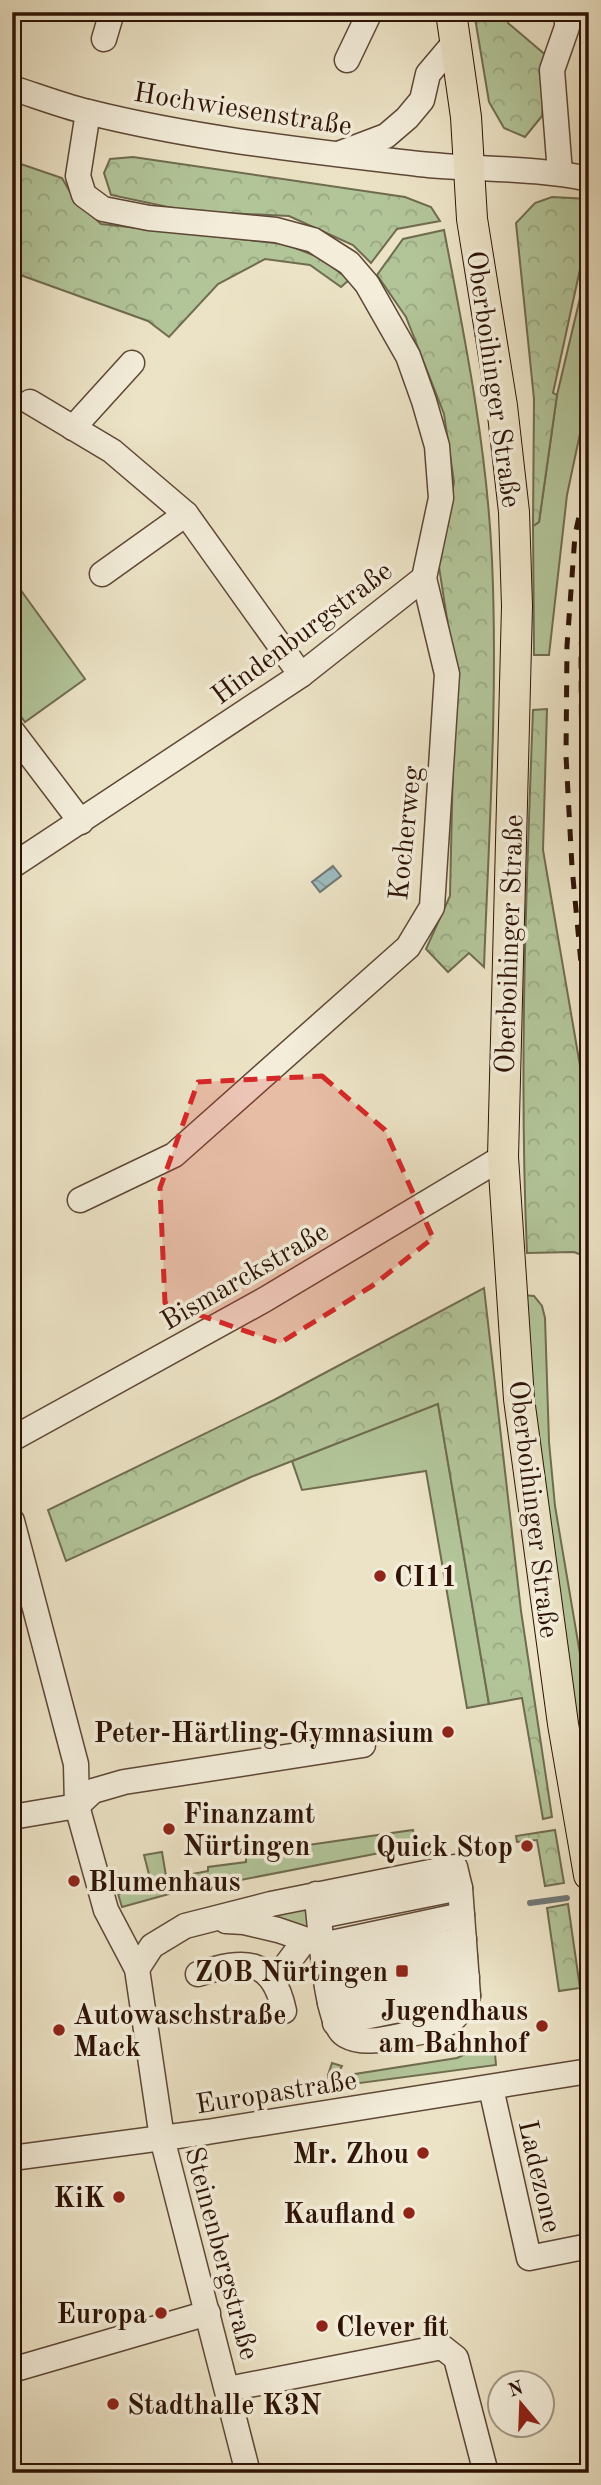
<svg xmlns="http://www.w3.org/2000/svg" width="601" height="2485" font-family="'Old Standard TT',serif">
  <defs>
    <pattern id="forest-crowns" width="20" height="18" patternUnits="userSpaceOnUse" patternTransform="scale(1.75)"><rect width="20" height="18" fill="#b2c599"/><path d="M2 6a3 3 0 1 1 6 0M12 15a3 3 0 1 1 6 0" fill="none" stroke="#99a882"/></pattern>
    <pattern id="water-waves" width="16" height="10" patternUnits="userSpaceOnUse" patternTransform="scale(1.75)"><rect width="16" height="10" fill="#9dbbbf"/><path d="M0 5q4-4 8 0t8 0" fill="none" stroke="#88a0a3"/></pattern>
  </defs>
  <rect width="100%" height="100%" fill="#ece3c6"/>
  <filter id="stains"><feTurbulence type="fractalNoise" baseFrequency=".00286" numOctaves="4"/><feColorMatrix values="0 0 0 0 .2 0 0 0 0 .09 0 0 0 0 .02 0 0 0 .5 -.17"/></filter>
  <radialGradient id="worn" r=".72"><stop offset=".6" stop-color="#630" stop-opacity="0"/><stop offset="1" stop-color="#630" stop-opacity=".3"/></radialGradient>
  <g fill="#b2c599" stroke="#706c50" stroke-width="2">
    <path d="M 589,260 L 589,391 L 567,495 L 549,655 L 534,655 L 533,526 L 539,522 L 557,395 Z"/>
    <path d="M 12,578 L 85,679 L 25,722 L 12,704 Z"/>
    <path d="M 522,1295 L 534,1296 L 542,1306 L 545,1318 L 549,1442 L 555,1506 L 589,1707 L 589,1807 L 541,1497 Z"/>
    <path d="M 438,1403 L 489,1704 L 467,1708 L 426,1471 L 302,1490 L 292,1461 Z"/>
    <path d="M 413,1830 L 416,1846 L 194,1889 L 192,1874 L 208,1871 L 208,1867 L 246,1862 L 246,1854 Z"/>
    <path d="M 162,1852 L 169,1894 L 122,1907 L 118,1894 L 152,1886 L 144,1855 Z"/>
    <path d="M 303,1908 L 307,1910 L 309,1926 L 306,1929 L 269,1917 Z"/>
    <path d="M 485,2039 L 494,2043 L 496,2065 L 330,2087 L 328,2075 L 332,2063 L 342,2066 L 336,2076 L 349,2083 L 355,2074 L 457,2058 L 470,2052 Z"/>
  </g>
  <g fill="url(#forest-crowns)" stroke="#706c50" stroke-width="2">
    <path d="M 474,12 L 505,12 L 508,23 L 548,57 L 542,116 L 525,137 L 504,128 L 489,102 Z"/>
    <path d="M 133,157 L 405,197 L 431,207 L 440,221 L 397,229 L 371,263 L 353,245 L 289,216 L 187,211 L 111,195 L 104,173 L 110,159 Z"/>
    <path d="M 12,161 L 62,178 L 73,197 L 101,224 L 285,244 L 323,259 L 349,280 L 341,287 L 310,265 L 265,259 L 218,284 L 169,337 L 148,321 L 12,272 Z"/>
    <path d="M 552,197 L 589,199 L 589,228 L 553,393 L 557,395 L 539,522 L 533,526 L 534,399 L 516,223 L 535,203 Z"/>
    <path d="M 444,230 C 465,339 487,448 492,560 C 498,695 489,832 484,967 L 469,953 L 448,972 L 426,949 L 450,896 L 455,670 L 439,567 L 454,482 L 444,414 L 406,317 L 377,275 L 403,239 Z"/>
    <path d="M 547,709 L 543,850 L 589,1118 L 589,1258 L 574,1252 L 527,1253 C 519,1072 526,891 533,710 Z"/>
    <path d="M 484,1288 L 521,1611 L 552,1817 L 543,1819 L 522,1698 L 489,1704 L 438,1404 L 251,1477 L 66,1561 L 48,1510 L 274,1400 Z"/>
    <path d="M 555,1830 L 564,1883 L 545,1886 L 537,1840 L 517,1842 L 516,1836 Z"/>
    <path d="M 568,1904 L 580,1988 L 559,1991 L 547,1908 Z"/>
  </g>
  <path fill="url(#water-waves)" stroke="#717875" stroke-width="2" d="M 333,866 L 341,876 L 320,892 L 312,882 Z"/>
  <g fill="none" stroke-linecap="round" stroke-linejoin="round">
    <path stroke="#717875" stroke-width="6" d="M 530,1903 L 567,1898"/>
    <g stroke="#5e4736" stroke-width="27">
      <g id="minor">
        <path d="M 104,39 L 112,12"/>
        <path d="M 347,60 L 370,12"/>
        <path d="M 12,88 C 37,96 63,106 88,112 C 196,139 309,151 419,164 C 476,170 533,167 589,179"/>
        <path d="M 341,153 L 386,136 L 407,118 L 422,100 L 428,74 L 455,42"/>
        <path d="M 560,173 L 552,70 L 567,27 L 567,12"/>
        <path d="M 30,402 L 112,451 L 186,514 L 301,675"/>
        <path d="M 73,428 L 132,363"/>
        <path d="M 102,574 L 186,514"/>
        <path d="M 12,731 L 81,822"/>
        <path d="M 12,866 L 301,675 L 424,578 L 441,498 L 437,446 L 424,401 L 408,356 L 367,284 L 349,263 L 313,240 L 276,230 L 149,218 L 103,209 L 84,195 L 78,176 L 88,112"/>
        <path d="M 80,1200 L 174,1155 L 408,947 L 432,907 L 447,674 L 424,578"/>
        <path d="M 12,1439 L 264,1300 L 503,1157"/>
        <path d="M 12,1521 L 76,1764 L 77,1806 L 106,1910 L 137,1969 L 162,2138 L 248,2473"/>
        <path d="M 12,1817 L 77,1806 L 93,1791 L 124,1782 L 363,1745"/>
        <path d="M 320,1916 L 460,1888"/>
        <path d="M 226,1921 L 244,1922 L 278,1930 L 322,1945 L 462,1915"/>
        <path d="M 324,1967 L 464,1939"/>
        <path d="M 137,1969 L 152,1946 L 185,1926 L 271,1904 L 455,1867 L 460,1888 L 468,1996 C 456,2027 439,2029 409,2034 C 389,2038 364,2046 345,2035 C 324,2024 321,1920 316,1894"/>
        <path d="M 198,1974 C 244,1959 273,1957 284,2011"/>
        <path d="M 275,1980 L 305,1940"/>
        <path d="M 327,1985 L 465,1957"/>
        <path d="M 330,2003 L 467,1977"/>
        <path d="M 335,2023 L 468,1996"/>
        <path d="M 491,2088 L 529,2258 L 589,2246"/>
        <path d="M 12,2158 L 207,2132 L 589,2071"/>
        <path d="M 12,2370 L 208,2313"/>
        <path d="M 228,2389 L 442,2347 L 456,2358 L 486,2473"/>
      </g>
    </g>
    <g stroke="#2e1306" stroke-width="32">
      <path id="major" d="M 451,12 L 466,117 L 472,219 L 502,406 L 514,512 L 517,606 L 503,1157 L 519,1399 L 563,1724 L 589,1875"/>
    </g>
    <use href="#minor" stroke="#f3edda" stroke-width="24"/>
    <use href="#major" stroke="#ece3c6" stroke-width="30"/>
    <g stroke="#2e1306" stroke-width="5" stroke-dasharray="12 12" stroke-linecap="butt">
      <path d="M 589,471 L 575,535 L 567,646 L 566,756 L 572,867 L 584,995 L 589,1019"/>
      <path d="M 589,537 L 581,648 L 582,811 L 589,902"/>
    </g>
  </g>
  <path fill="#d62828" fill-opacity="0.2" stroke="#d62828" stroke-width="5" stroke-dasharray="14 9" stroke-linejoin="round" d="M 322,1076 L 385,1130 L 433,1238 L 372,1286 L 280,1343 L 165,1303 L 160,1188 L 198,1082 Z"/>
  <g fill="#8f2418" stroke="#f3edda" stroke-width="2.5">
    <circle cx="380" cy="1576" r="7"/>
    <circle cx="448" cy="1732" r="7"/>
    <circle cx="169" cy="1829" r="7"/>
    <circle cx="527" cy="1846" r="7"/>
    <circle cx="74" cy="1881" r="7"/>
    <rect x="395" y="1964" width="14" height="14" rx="3.5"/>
    <circle cx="542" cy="2026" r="7"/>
    <circle cx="59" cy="2030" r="7"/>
    <circle cx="423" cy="2153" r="7"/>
    <circle cx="119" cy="2197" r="7"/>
    <circle cx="409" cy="2213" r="7"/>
    <circle cx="161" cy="2313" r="7"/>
    <circle cx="322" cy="2326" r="7"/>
    <circle cx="113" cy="2404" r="7"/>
  </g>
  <g text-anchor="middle" stroke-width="7" stroke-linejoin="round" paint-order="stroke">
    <g font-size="28" fill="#2e1306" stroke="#f3edda">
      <text transform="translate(243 108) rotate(9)" y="10">Hochwiesenstraße</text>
      <text transform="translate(495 379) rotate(82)" y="10">Oberboihinger Straße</text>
      <text transform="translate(301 632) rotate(-37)" y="10">Hindenburgstraße</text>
      <text transform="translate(404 833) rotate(-84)" y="10">Kocherweg</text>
      <text transform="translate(508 944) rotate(-88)" y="10">Oberboihinger Straße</text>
      <text transform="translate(244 1275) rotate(-30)" y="10">Bismarckstraße</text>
      <text transform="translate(535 1509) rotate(83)" y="10">Oberboihinger Straße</text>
      <text transform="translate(276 2091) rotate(-9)" y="10">Europastraße</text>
      <text transform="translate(541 2176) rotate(77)" y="10">Ladezone</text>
      <text transform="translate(223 2253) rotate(75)" y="10">Steinenbergstraße</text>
    </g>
    <g font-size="28" font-weight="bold" fill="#2e1306" stroke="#f3edda" text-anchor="end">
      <text x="394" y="1586" text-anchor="start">CI11</text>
      <text x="434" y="1742">Peter-Härtling-Gymnasium</text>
      <text x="183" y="1823" text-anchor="start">Finanzamt<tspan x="183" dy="32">Nürtingen</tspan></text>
      <text x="513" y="1856">Quick Stop</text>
      <text x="88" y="1891" text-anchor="start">Blumenhaus</text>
      <text x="388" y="1981">ZOB Nürtingen</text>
      <text x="528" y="2020">Jugendhaus<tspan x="528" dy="32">am Bahnhof</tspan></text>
      <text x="73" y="2024" text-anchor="start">Autowaschstraße<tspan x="73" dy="32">Mack</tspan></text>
      <text x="409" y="2163">Mr. Zhou</text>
      <text x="105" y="2207">KiK</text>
      <text x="395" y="2223">Kaufland</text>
      <text x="147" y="2323">Europa</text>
      <text x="336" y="2336" text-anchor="start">Clever fit</text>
      <text x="127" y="2414" text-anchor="start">Stadthalle K3N</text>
    </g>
  </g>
  <rect width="601" height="2485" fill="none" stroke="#ece3c6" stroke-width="42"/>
  <rect x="14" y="14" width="573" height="2457" fill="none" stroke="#2e1306" stroke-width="3.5"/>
  <rect x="21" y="21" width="559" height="2443" fill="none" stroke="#2e1306" stroke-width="2"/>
  <g transform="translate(521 2404) rotate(341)"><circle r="33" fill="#f3edda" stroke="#a49685" stroke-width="2"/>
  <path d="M0-5L12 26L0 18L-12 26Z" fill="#8f2418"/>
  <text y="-10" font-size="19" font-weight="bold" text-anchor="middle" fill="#2e1306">N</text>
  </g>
  <rect width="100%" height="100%" filter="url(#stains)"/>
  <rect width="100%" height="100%" fill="url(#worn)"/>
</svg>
